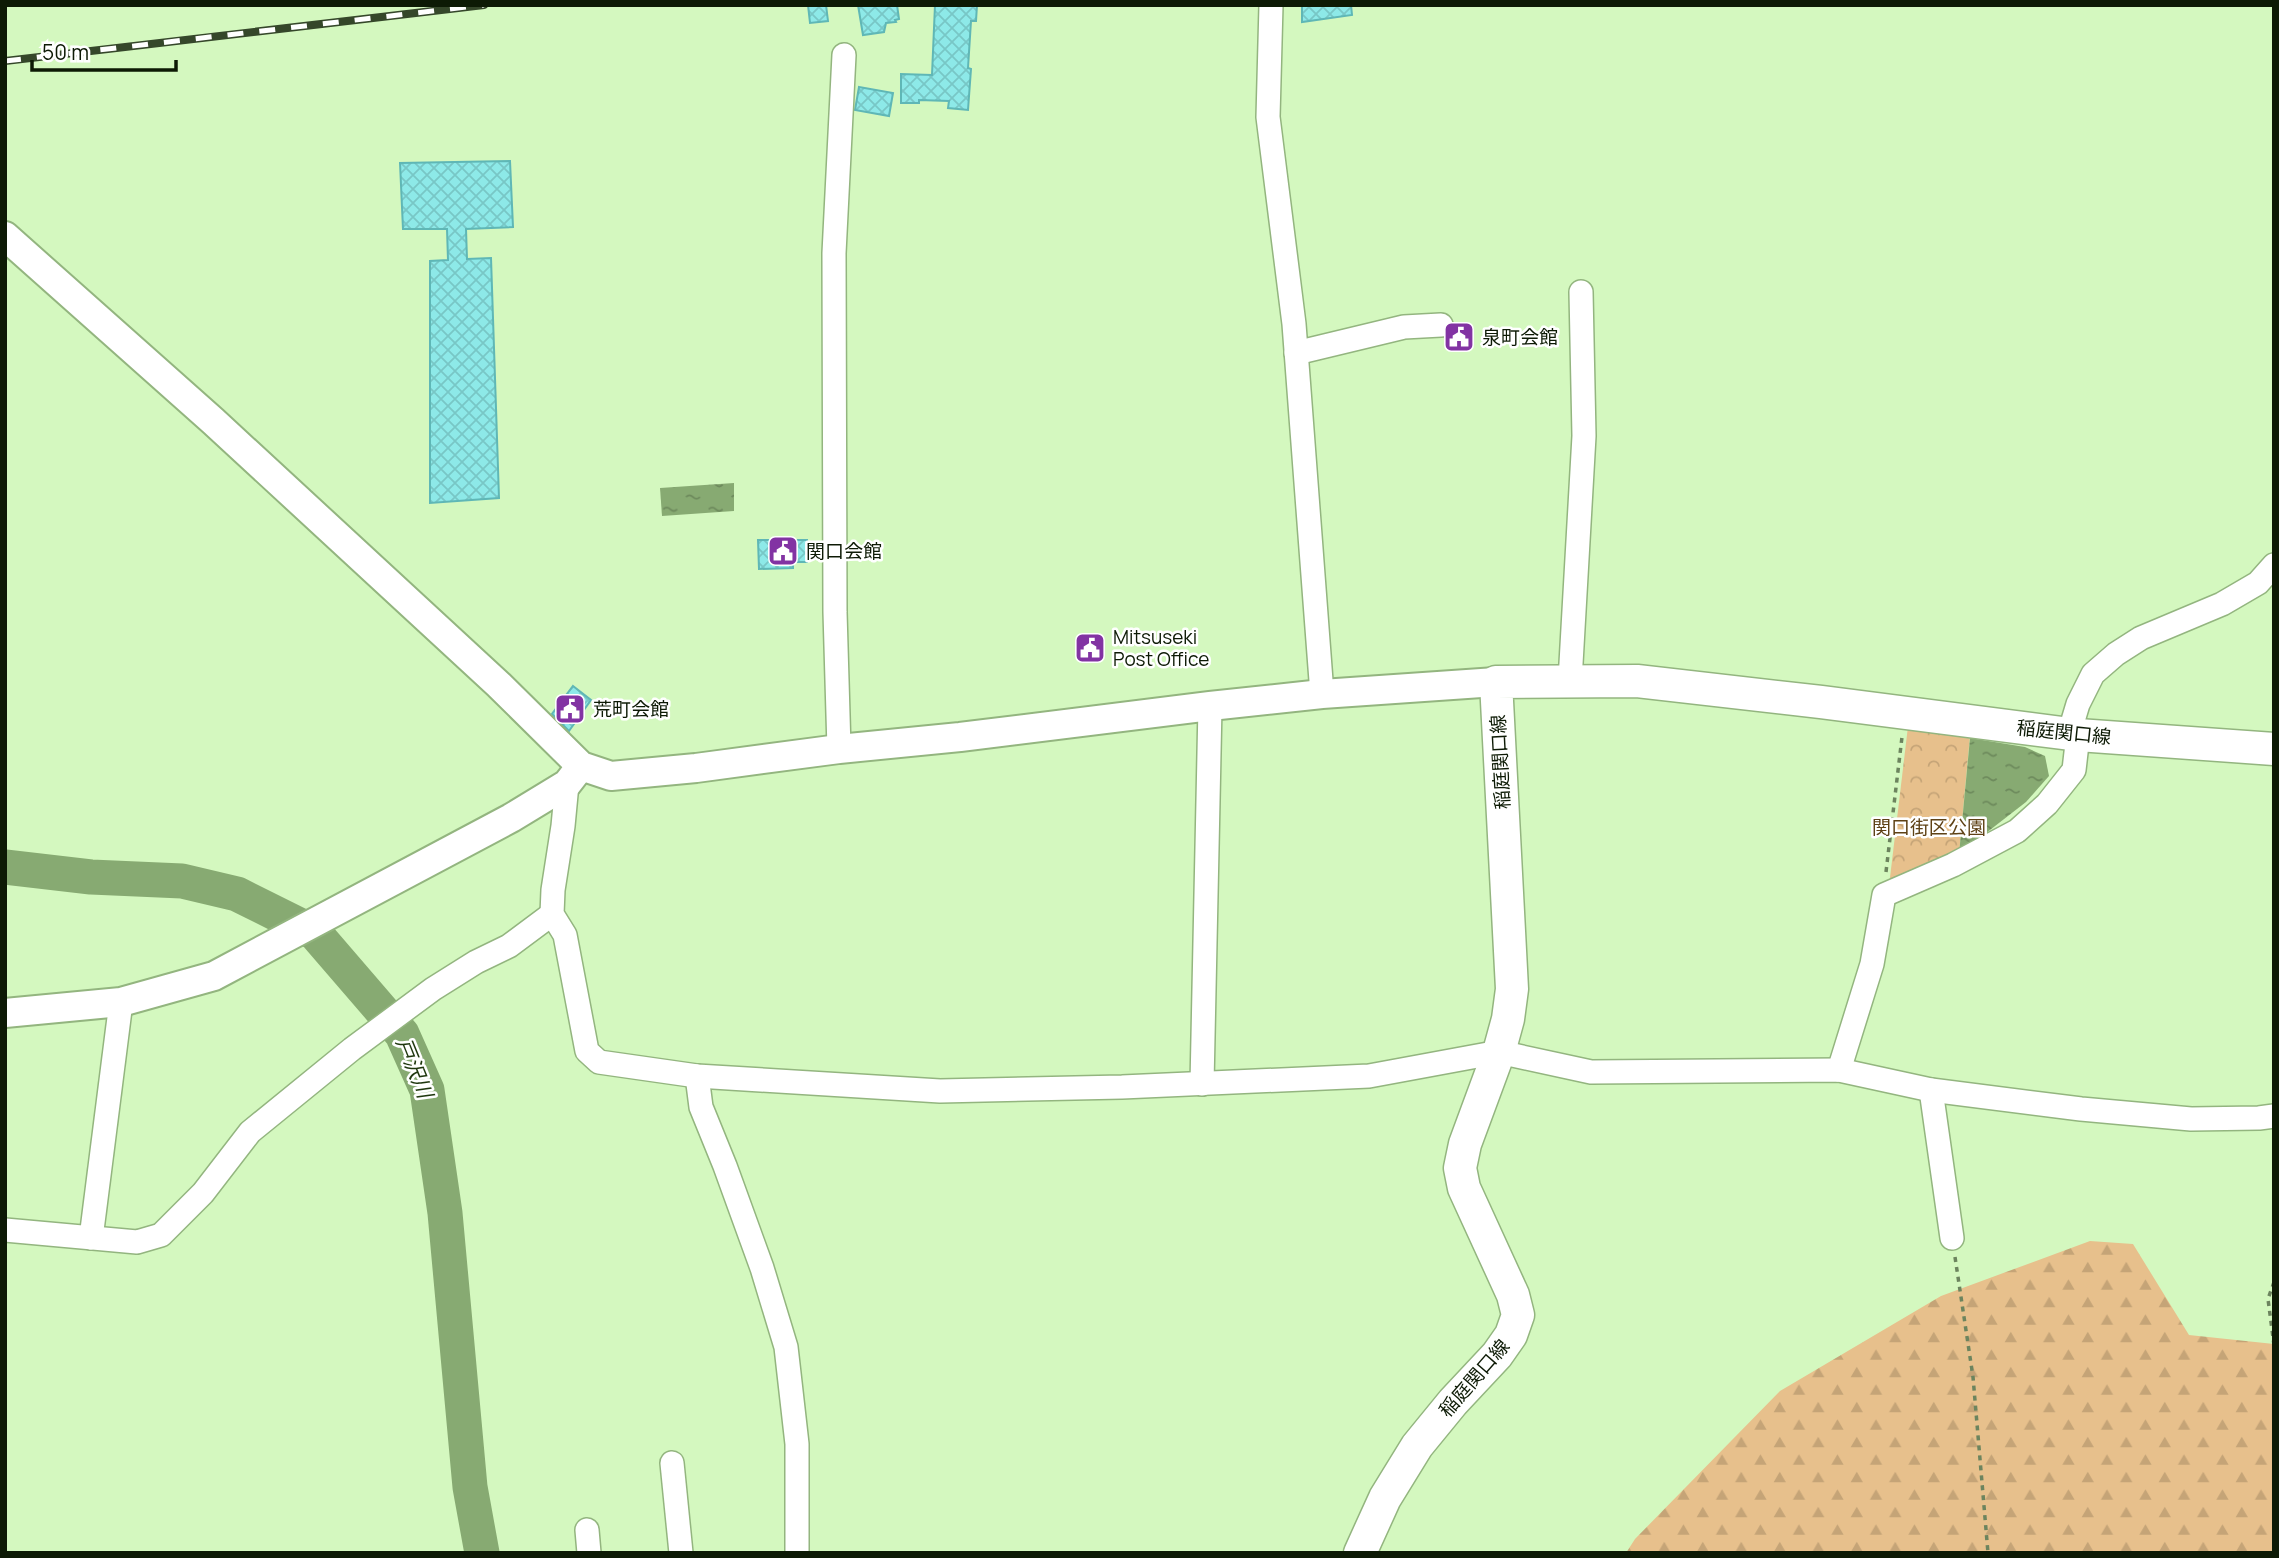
<svg xmlns="http://www.w3.org/2000/svg" width="2279" height="1558" font-family="Manrope,'Noto Sans JP',sans-serif">
  <defs>
    <pattern id="forest-firs" width="22" height="20" patternUnits="userSpaceOnUse" patternTransform="scale(1.75)"><rect width="22" height="20" fill="#e7c08c"/><path d="M5 1l3.5 6h-7zM16 11l3.5 6h-7z" fill="#c5a477"/></pattern>
    <pattern id="park-crowns" width="20" height="18" patternUnits="userSpaceOnUse" patternTransform="scale(1.75)"><rect width="20" height="18" fill="#e7c08c"/><path d="M2 6a3 3 0 1 1 6 0M12 15a3 3 0 1 1 6 0" fill="none" stroke="#c5a477"/></pattern>
    <pattern id="water-ripples" width="26" height="14" patternUnits="userSpaceOnUse" patternTransform="scale(1.75)"><rect width="26" height="14" fill="#87aa72"/><path d="M2 4q2-2 4 0t4 0M15 11q2-2 4 0t4 0" fill="none" stroke="#6d8a5c"/></pattern>
    <pattern id="building-cross-hatch" width="8" height="8" patternUnits="userSpaceOnUse" patternTransform="scale(1.75)"><rect width="8" height="8" fill="#8de9e8"/><path d="M0 0l8 8M0 8l8-8" fill="none" stroke="#78c7c6"/></pattern>
  </defs>
  <rect width="100%" height="100%" fill="#d4f8bf"/>
  <path fill="url(#forest-firs)" d="M 2090,1241 L 2133,1244 L 2189,1335 L 2274,1344 L 2274,1553 L 1626,1553 L 1635,1539 L 1780,1391 L 1941,1296 Z"/>
  <path fill="url(#park-crowns)" d="M 1909,718 L 1971,725 L 1959,854 L 1889,886 Z"/>
  <g fill="url(#water-ripples)">
    <path d="M 734,483 L 734,511 L 662,516 L 660,488 Z"/>
    <path d="M 1970,738 L 2025,747 L 2045,756 L 2049,776 L 2026,802 L 1959,854 Z"/>
  </g>
  <g fill="none" stroke-linecap="round" stroke-linejoin="round">
    <path stroke="#87aa72" stroke-width="35" d="M 5,867 L 91,877 L 182,881 L 237,894 L 315,933 L 402,1034 L 427,1090 L 445,1213 L 470,1487 L 482,1553"/>
  </g>
  <g fill="url(#building-cross-hatch)" stroke="#5fb7b6" stroke-width="2">
    <path d="M 808,5 L 826,5 L 828,21 L 810,23 Z"/>
    <path d="M 858,5 L 897,5 L 899,19 L 895,20 L 896,22 L 886,23 L 884,32 L 863,35 Z"/>
    <path d="M 935,5 L 977,5 L 976,21 L 971,21 L 968,68 L 971,69 L 968,110 L 948,108 L 949,101 L 919,100 L 919,103 L 901,103 L 901,74 L 932,75 Z"/>
    <path d="M 1302,5 L 1351,5 L 1352,15 L 1302,22 Z"/>
    <path d="M 859,87 L 893,93 L 889,116 L 855,110 Z"/>
    <path d="M 510,161 L 513,227 L 466,229 L 467,259 L 491,258 L 499,498 L 430,503 L 430,261 L 448,260 L 447,229 L 403,229 L 400,163 Z"/>
    <path d="M 1469,325 L 1471,348 L 1450,350 L 1448,337 L 1455,326 Z"/>
    <path d="M 758,540 L 807,540 L 807,562 L 793,562 L 793,568 L 759,569 Z"/>
    <path d="M 573,686 L 591,700 L 569,731 L 552,714 Z"/>
  </g>
  <g fill="none" stroke-linecap="round" stroke-linejoin="round">
    <g stroke="#93b57f" stroke-width="26">
      <g id="minor">
        <path d="M 1271,5 L 1268,117 L 1294,324 L 1322,694"/>
        <path d="M 1296,353 L 1404,327 L 1441,325"/>
        <path d="M 1570,681 L 1584,436 L 1581,292"/>
        <path d="M 2069,734 L 2078,704 L 2093,674 L 2116,654 L 2141,638 L 2222,604 L 2258,583 L 2274,565"/>
        <path d="M 839,749 L 835,612 L 834,253 L 844,55"/>
        <path d="M 567,784 L 563,826 L 553,890 L 552,914 L 565,935 L 587,1051 L 599,1062 L 697,1076 L 940,1091 L 1122,1087 L 1369,1076 L 1499,1052 L 1591,1072 L 1839,1070 L 1931,1090 L 2081,1109 L 2191,1119 L 2259,1118 L 2274,1116"/>
        <path d="M 1839,1070 L 1872,964 L 1884,895 L 1953,865 L 2017,831 L 2047,804 L 2074,770 L 2078,735"/>
        <path d="M 697,1076 L 701,1107 L 725,1166 L 762,1268 L 786,1347 L 797,1444 L 797,1553"/>
        <path d="M 1202,1084 L 1210,706"/>
        <path d="M 1931,1090 L 1952,1238"/>
        <path d="M 5,1230 L 137,1242 L 161,1235 L 203,1193 L 250,1132 L 352,1049 L 433,989 L 476,962 L 509,946 L 552,914"/>
        <path d="M 91,1238 L 121,1002"/>
        <path d="M 672,1463 L 681,1553"/>
        <path d="M 587,1530 L 589,1553"/>
      </g>
    </g>
    <g stroke="#93b57f" stroke-width="32">
      <g id="tertiary">
        <path d="M 5,236 L 213,421 L 499,685 L 581,766 L 611,776 L 696,768 L 839,749 L 960,737 L 1210,706 L 1322,694 L 1496,682"/>
        <path d="M 5,1013 L 121,1002 L 214,976 L 511,818 L 567,784 L 581,766"/>
      </g>
    </g>
    <g stroke="#93b57f" stroke-width="35">
      <path id="secondary" d="M 1360,1553 L 1385,1498 L 1417,1446 L 1453,1402 L 1497,1355 L 1511,1335 L 1518,1315 L 1513,1295 L 1464,1188 L 1460,1168 L 1465,1144 L 1499,1052 L 1508,1019 L 1512,989 L 1496,682 L 1637,681 L 1821,702 L 2078,735 L 2274,749"/>
    </g>
    <g stroke="#6c845e" stroke-width="3.5" stroke-dasharray="5 5" stroke-linecap="butt">
      <path d="M 1886,872 L 1902,737"/>
      <path d="M 1955,1257 L 1973,1377 L 1988,1553"/>
      <path d="M 2274,1282 L 2268,1299 L 2274,1345"/>
    </g>
    <use href="#minor" stroke="#fff" stroke-width="23"/>
    <use href="#tertiary" stroke="#fff" stroke-width="28"/>
    <use href="#secondary" stroke="#fff" stroke-width="32"/>
    <g stroke="#35472a" stroke-width="8">
      <path id="rail" d="M 5,61 L 484,5"/>
    </g>
    <use href="#rail" stroke="#fff" stroke-width="5" stroke-dasharray="16" stroke-linecap="butt"/>
  </g>
  <defs>
    <g id="civic-square" transform="scale(1.575)"><rect x="-9" y="-9" width="18" height="18" rx="4" fill="#8233a3" stroke="#fff"/><path d="M-.6-6.5H3V-4.5H.6V-3L4-1V1h2V6H-6V1h2V-1L-.6-3ZM-1.2 2.5V6h2.4V2.5Z" fill="#fff"/></g>
  </defs>
  <g fill-rule="evenodd">
    <use href="#civic-square" x="1459" y="337"/>
    <use href="#civic-square" x="783" y="551"/>
    <use href="#civic-square" x="1090" y="648"/>
    <use href="#civic-square" x="570" y="709"/>
  </g>
  <g text-anchor="middle" stroke-width="5" stroke-linejoin="round" paint-order="stroke">
    <g font-size="19" fill="#0d1a05" stroke="#fff" text-anchor="start">
      <text x="1482" y="344">泉町会館</text>
      <text x="806" y="558">関口会館</text>
      <text x="1113" y="644">Mitsuseki<tspan x="1113" dy="22">Post Office</tspan></text>
      <text x="593" y="716">荒町会館</text>
    </g>
    <g font-size="19" fill="#0d1a05" stroke="#fff">
      <text transform="translate(2064 732) rotate(6)" y="7">稲庭関口線</text>
      <text transform="translate(1500 762) rotate(-93)" y="7">稲庭関口線</text>
      <text transform="translate(1474 1378) rotate(-49)" y="7">稲庭関口線</text>
    </g>
    <g font-size="19" fill="#5f4216" stroke="#fff">
      <text x="1929" y="834">関口街区公園</text>
    </g>
    <g font-size="21" font-style="italic" fill="#1f370e" stroke="#fff">
      <text transform="translate(414 1068) rotate(68)" y="7">戸沢川</text>
    </g>
  </g>
  <rect width="2279" height="1558" fill="none" stroke="#0d1a05" stroke-width="14"/>
  <path d="M32 60v10h144v-10" fill="none" stroke="#0d1a05" stroke-width="3.5"/>
  <text x="42" y="60" font-size="21" fill="#0d1a05" stroke="#ffffff" stroke-width="5" paint-order="stroke">50 m</text>
</svg>
